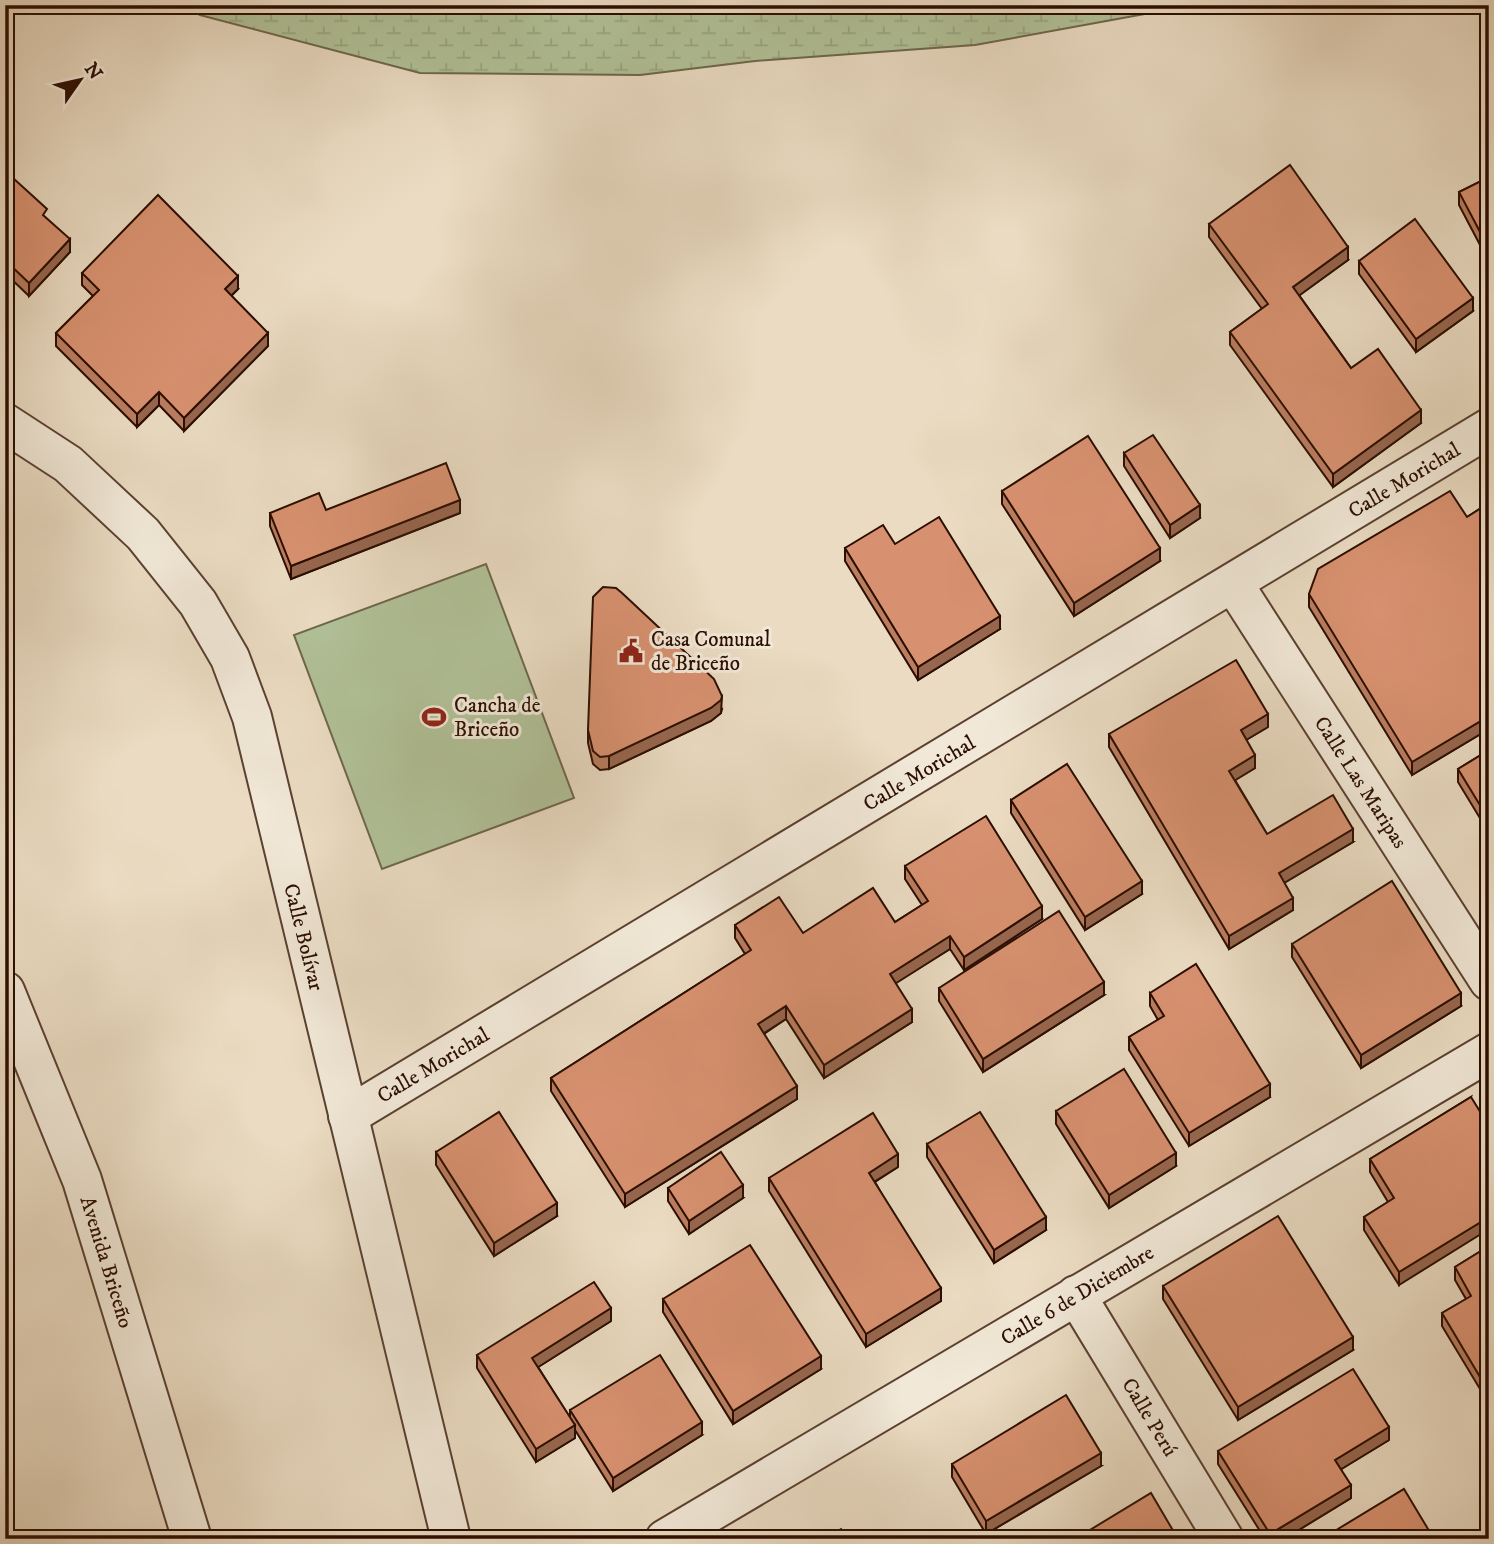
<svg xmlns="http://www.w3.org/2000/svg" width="1494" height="1544" font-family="'IM FELL DW Pica',serif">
  <defs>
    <pattern id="wetland-marsh" width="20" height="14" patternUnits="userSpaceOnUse" patternTransform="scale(1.75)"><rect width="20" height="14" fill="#b1c198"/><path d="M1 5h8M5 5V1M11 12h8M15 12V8" fill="none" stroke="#98a581"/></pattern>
  </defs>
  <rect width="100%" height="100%" fill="#eadbc2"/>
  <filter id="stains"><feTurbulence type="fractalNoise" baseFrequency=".00286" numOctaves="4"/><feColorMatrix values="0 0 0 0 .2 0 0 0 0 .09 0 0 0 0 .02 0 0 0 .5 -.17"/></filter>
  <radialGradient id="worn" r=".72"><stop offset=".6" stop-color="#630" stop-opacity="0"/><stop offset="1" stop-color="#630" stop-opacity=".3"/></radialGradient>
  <path fill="#b1c198" stroke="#6e674c" stroke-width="2" d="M 486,564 L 574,798 L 382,869 L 294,635 Z"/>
  <path fill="url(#wetland-marsh)" stroke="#6e674c" stroke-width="2" d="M 185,5 L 1194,5 L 975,45 L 755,61 L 640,75 L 420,73 L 200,15 Z"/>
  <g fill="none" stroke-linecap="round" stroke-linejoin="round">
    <g stroke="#5b4031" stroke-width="42">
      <g id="minor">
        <path d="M 5,423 L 68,464 L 143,534 L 198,603 L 230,658 L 252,717 L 451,1539"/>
        <path d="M 1233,583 L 1489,981"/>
        <path d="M 5,991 L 82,1180 L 192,1539"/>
        <path d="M 348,1116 L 1489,428"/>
        <path d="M 1076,1295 L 1224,1539"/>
        <path d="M 665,1539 L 1489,1052"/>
      </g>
    </g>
    <use href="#minor" stroke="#f1e8d7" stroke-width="38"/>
  </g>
  <g fill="#ba7d60" stroke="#2b0d01" stroke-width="2">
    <path d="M 1489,177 L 1489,262 L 1459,205 L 1459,192 Z"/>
    <path d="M 5,187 L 47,219 L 70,252 L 29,296 L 5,273 Z"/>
    <path d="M 1209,224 L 1348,260 L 1299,295 L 1351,368 L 1421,423 L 1333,487 L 1230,345 L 1230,332 L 1262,309 L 1209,237 Z"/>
    <path d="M 1359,261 L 1473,311 L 1416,352 L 1359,274 Z"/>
    <path d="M 82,273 L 238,289 L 231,296 L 268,346 L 184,431 L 159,405 L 137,427 L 56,346 L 56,333 L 93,296 L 82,285 Z"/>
    <path d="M 1124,453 L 1200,518 L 1170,538 L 1124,466 Z"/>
    <path d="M 1002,491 L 1160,561 L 1074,616 L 1002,504 Z"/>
    <path d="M 1489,503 L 1489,729 L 1412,775 L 1309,607 L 1309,594 L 1467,517 Z"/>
    <path d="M 326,510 L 460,513 L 291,579 L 270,526 L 270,513 Z"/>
    <path d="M 895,544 L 1000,629 L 918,680 L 845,561 L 845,548 Z"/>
    <path d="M 722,709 L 721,713 L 711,721 L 609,769 L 600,770 L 593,764 L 588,743 L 588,730 Z"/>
    <path d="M 1268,727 L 1246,740 L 1255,768 L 1235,780 L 1267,834 L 1353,842 L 1284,883 L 1293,910 L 1229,949 L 1109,747 L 1109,734 Z"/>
    <path d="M 1489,750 L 1489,833 L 1458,782 L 1458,769 Z"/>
    <path d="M 1011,800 L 1142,894 L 1085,930 L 1011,813 Z"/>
    <path d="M 905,866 L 1042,919 L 964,970 L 950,949 L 895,983 L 912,1022 L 824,1078 L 786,1019 L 764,1034 L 797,1099 L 625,1207 L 551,1091 L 551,1078 L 745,954 L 735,938 L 735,925 L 803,933 L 895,922 L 922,905 L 905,879 Z"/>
    <path d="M 1292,944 L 1461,1006 L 1361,1068 L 1292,957 Z"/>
    <path d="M 939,988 L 1104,995 L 983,1072 L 939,1001 Z"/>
    <path d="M 1150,993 L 1270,1097 L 1189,1146 L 1129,1050 L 1129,1037 L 1158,1020 L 1150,1006 Z"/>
    <path d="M 1471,1097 L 1399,1285 L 1364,1230 L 1364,1217 L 1388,1202 L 1370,1172 L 1370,1159 Z"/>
    <path d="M 1056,1111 L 1176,1166 L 1109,1208 L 1056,1124 Z"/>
    <path d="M 927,1144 L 1046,1230 L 994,1263 L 927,1157 Z"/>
    <path d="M 436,1152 L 557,1216 L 494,1256 L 436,1165 Z"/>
    <path d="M 898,1167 L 875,1182 L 941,1301 L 866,1347 L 769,1191 L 769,1178 Z"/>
    <path d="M 668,1188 L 743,1198 L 689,1234 L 668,1201 Z"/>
    <path d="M 1489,1246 L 1483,1394 L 1442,1326 L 1442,1313 L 1466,1299 L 1455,1280 L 1455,1267 Z"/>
    <path d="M 1163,1286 L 1353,1350 L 1238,1420 L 1163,1299 Z"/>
    <path d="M 663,1299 L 821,1369 L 733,1424 L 663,1312 Z"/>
    <path d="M 611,1321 L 538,1367 L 570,1418 L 570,1410 L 702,1435 L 613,1491 L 575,1430 L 575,1438 L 536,1462 L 477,1368 L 477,1355 Z"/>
    <path d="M 1389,1440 L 1341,1469 L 1351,1498 L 1284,1539 L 1265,1539 L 1218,1464 L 1218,1451 Z"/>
    <path d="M 952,1464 L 1101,1466 L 986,1534 L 952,1477 Z"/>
  </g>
  <g fill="#97664e" stroke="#2b0d01" stroke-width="2">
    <path d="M 70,239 L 70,252 L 29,296 L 29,283 Z"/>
    <path d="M 1348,247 L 1348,260 L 1293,300 L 1293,287 Z"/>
    <path d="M 238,276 L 238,289 L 225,302 L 225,289 Z"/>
    <path d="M 1473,298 L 1473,311 L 1416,352 L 1416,339 Z"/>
    <path d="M 268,333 L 268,346 L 184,431 L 184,418 Z"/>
    <path d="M 159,392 L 159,405 L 137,427 L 137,414 Z"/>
    <path d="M 1421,410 L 1421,423 L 1333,487 L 1333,474 Z"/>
    <path d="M 460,500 L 460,513 L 291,579 L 291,566 Z"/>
    <path d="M 1200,505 L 1200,518 L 1170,538 L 1170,525 Z"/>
    <path d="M 1160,548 L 1160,561 L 1074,616 L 1074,603 Z"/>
    <path d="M 1000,616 L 1000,629 L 918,680 L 918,667 Z"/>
    <path d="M 722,696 L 721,713 L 711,721 L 609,769 L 609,756 Z"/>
    <path d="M 1268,714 L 1268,727 L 1241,743 L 1241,730 Z"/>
    <path d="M 1489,716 L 1489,729 L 1412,775 L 1412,762 Z"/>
    <path d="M 1255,755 L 1255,768 L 1229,784 L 1229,771 Z"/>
    <path d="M 1353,829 L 1353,842 L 1279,886 L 1279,873 Z"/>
    <path d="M 1142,881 L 1142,894 L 1085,930 L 1085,917 Z"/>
    <path d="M 1293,898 L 1293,910 L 1229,949 L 1229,936 Z"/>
    <path d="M 1042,906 L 1042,919 L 964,970 L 964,957 Z"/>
    <path d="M 950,936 L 950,949 L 890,987 L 890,974 Z"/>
    <path d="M 1104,982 L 1104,995 L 983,1072 L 983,1059 Z"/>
    <path d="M 1461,993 L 1461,1006 L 1361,1068 L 1361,1055 Z"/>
    <path d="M 786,1006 L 786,1019 L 758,1037 L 758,1024 Z"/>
    <path d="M 912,1009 L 912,1022 L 824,1078 L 824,1065 Z"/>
    <path d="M 1270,1084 L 1270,1097 L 1189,1146 L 1189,1133 Z"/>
    <path d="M 797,1086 L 797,1099 L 625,1207 L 625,1194 Z"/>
    <path d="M 1176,1153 L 1176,1166 L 1109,1208 L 1109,1195 Z"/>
    <path d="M 898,1154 L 898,1167 L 869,1185 L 869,1173 Z"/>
    <path d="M 743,1185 L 743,1198 L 689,1234 L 689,1221 Z"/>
    <path d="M 557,1203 L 557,1216 L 494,1256 L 494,1243 Z"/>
    <path d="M 1046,1217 L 1046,1230 L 994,1263 L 994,1250 Z"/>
    <path d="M 1489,1217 L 1489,1229 L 1399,1285 L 1399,1272 Z"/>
    <path d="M 941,1288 L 941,1301 L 866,1347 L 866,1334 Z"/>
    <path d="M 611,1308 L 611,1321 L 532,1371 L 532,1358 Z"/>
    <path d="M 1353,1337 L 1353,1350 L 1238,1420 L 1238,1407 Z"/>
    <path d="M 821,1356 L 821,1369 L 733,1424 L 733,1411 Z"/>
    <path d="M 1489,1378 L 1489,1391 L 1483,1394 L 1483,1382 Z"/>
    <path d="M 702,1422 L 702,1435 L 613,1491 L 613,1478 Z"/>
    <path d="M 575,1425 L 575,1438 L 536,1462 L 536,1449 Z"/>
    <path d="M 1389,1427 L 1389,1440 L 1335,1473 L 1335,1460 Z"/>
    <path d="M 1101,1453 L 1101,1466 L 986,1534 L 986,1521 Z"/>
    <path d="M 1351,1485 L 1351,1498 L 1284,1539 L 1270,1539 L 1270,1534 Z"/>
  </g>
  <g fill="#d89170" stroke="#2b0d01" stroke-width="2">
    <path d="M 1290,165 L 1348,247 L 1293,287 L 1351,368 L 1378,349 L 1421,410 L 1333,474 L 1230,332 L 1268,304 L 1209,224 Z"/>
    <path d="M 1489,177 L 1489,249 L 1459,192 Z"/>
    <path d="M 13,178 L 47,209 L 43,215 L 70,239 L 29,283 L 5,260 L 5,187 Z"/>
    <path d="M 158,195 L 238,276 L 225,289 L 268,333 L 184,418 L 159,392 L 137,414 L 56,333 L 99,290 L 82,273 Z"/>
    <path d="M 1415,219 L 1473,298 L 1416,339 L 1359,261 Z"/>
    <path d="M 1153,435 L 1200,505 L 1170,525 L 1124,453 Z"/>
    <path d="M 1088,436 L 1160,548 L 1074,603 L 1002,491 Z"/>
    <path d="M 446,463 L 460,500 L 291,566 L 270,513 L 319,493 L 326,510 Z"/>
    <path d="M 1450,491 L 1467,517 L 1489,503 L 1489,716 L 1412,762 L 1309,594 L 1318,569 Z"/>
    <path d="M 939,517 L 1000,616 L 918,667 L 845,548 L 883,525 L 895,544 Z"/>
    <path d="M 603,587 L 616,588 L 622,593 L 714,679 L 722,696 L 721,700 L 711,708 L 609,756 L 600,757 L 593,751 L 588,730 L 593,597 Z"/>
    <path d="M 1236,660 L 1268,714 L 1241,730 L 1255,755 L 1229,771 L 1267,834 L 1333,795 L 1353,829 L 1279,873 L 1293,898 L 1229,936 L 1109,734 Z"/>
    <path d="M 1489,750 L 1489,820 L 1458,769 Z"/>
    <path d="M 1067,764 L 1142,881 L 1085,917 L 1011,800 Z"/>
    <path d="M 986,816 L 1042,906 L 964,957 L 950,936 L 890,974 L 912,1009 L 824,1065 L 786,1006 L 758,1024 L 797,1086 L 625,1194 L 551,1078 L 751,950 L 735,925 L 779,897 L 803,933 L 873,888 L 895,922 L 928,901 L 905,866 Z"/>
    <path d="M 1392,881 L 1461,993 L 1361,1055 L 1292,944 Z"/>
    <path d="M 1059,911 L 1104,982 L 983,1059 L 939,988 Z"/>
    <path d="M 1196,964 L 1270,1084 L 1189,1133 L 1129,1037 L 1164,1016 L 1150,993 Z"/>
    <path d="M 1124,1069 L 1176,1153 L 1109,1195 L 1056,1111 Z"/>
    <path d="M 1471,1097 L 1489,1126 L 1489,1217 L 1399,1272 L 1364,1217 L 1394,1198 L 1370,1159 Z"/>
    <path d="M 499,1112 L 557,1203 L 494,1243 L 436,1152 Z"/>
    <path d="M 980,1112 L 1046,1217 L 994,1250 L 927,1144 Z"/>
    <path d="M 873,1113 L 898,1154 L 869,1173 L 941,1288 L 866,1334 L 769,1178 Z"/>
    <path d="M 721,1152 L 743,1185 L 689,1221 L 668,1188 Z"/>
    <path d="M 1278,1216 L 1353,1337 L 1238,1407 L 1163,1286 Z"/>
    <path d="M 750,1245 L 821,1356 L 733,1411 L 663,1299 Z"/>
    <path d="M 1489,1246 L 1489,1378 L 1483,1382 L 1442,1313 L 1471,1296 L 1455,1267 Z"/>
    <path d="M 594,1282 L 611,1308 L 532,1358 L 575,1425 L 536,1449 L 477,1355 Z"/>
    <path d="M 660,1355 L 702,1422 L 613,1478 L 570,1410 Z"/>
    <path d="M 1353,1369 L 1389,1427 L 1335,1460 L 1351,1485 L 1270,1534 L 1218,1451 Z"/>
    <path d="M 1066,1395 L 1101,1453 L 986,1521 L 952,1464 Z"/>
    <path d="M 1404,1489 L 1434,1539 L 1338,1539 L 1333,1532 Z"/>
    <path d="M 1151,1493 L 1178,1539 L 1075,1539 Z"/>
    <path d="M 841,1529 L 848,1539 L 825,1539 Z"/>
  </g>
  <defs>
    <g id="civic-bare" transform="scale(1.89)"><path d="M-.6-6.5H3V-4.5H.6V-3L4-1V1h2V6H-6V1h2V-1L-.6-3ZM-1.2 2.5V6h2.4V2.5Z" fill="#8f2418" stroke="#f1e8d7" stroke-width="2.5" paint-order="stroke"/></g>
    <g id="stadium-bare" transform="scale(1.89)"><path d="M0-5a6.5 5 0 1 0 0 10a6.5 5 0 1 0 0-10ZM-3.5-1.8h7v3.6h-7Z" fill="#8f2418" stroke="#f1e8d7" stroke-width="2.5" paint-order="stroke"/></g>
  </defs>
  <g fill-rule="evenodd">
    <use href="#civic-bare" x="631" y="651"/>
    <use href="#stadium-bare" x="434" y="717"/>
  </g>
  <g text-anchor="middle" stroke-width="6" stroke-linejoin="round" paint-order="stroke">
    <g font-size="21" fill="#2b0d01" stroke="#f1e8d7">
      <text transform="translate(1404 480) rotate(-31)" y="7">Calle Morichal</text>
      <text transform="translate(919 773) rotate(-31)" y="7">Calle Morichal</text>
      <text transform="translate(1361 782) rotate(57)" y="7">Calle Las Maripas</text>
      <text transform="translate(304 937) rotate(76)" y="7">Calle Bolívar</text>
      <text transform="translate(433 1065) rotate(-31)" y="7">Calle Morichal</text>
      <text transform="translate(107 1262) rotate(73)" y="7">Avenida Briceño</text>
      <text transform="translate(1077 1295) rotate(-31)" y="7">Calle 6 de Diciembre</text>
      <text transform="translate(1150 1417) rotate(59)" y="7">Calle Perú</text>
    </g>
    <g font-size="21" fill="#2b0d01" stroke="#f1e8d7" text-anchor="start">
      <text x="651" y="646">Casa Comunal<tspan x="651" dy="24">de Briceño</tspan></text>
      <text x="454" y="712">Cancha de<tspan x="454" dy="24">Briceño</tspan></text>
    </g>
  </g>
  <rect width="1494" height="1544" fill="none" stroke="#eadbc2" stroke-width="28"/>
  <rect x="7" y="7" width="1480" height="1530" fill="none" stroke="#2b0d01" stroke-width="3.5"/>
  <rect x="14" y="14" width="1466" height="1516" fill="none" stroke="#2b0d01" stroke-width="2"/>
  <g transform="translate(80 80) rotate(56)" stroke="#f1e8d7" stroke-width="5" paint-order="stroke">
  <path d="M0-5L12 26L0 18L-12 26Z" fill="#2b0d01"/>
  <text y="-10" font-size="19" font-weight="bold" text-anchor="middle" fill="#2b0d01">N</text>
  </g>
  <rect width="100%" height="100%" filter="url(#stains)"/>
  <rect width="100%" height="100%" fill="url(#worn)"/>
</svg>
